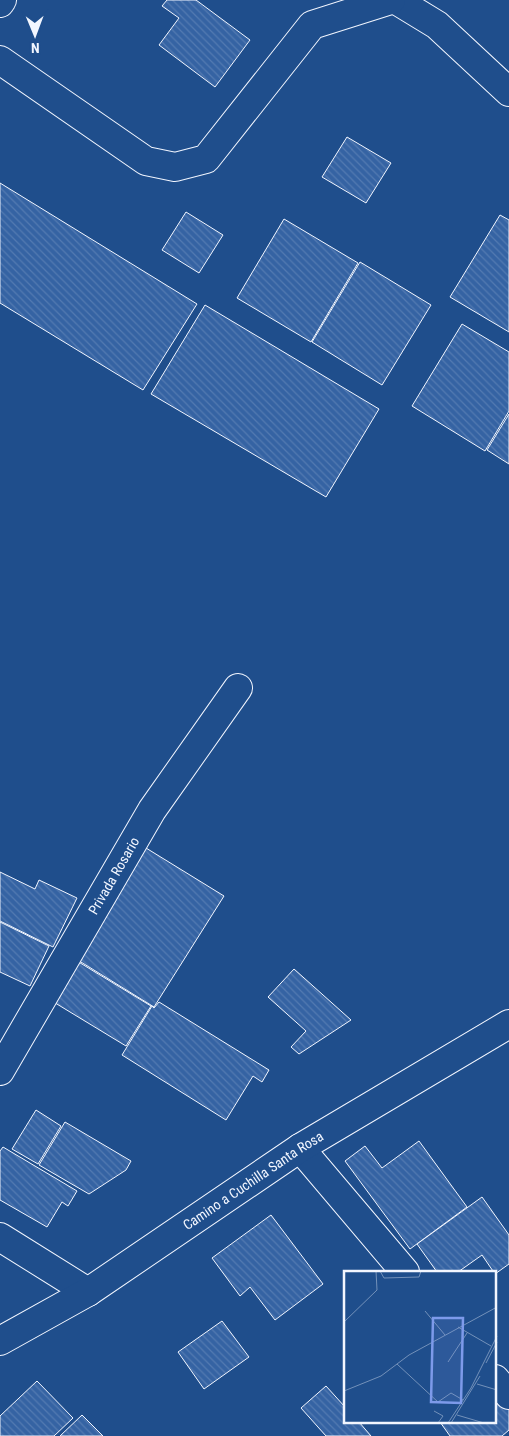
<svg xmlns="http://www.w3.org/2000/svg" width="509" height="1436" font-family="'Roboto Condensed',sans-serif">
  <defs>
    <pattern id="building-back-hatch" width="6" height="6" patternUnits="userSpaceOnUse" patternTransform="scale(1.25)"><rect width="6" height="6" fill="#3563a3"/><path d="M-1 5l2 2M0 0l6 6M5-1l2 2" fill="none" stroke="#537ab1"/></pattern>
  </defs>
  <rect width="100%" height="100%" fill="#1f4e8c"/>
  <g fill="url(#building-back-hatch)" stroke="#f2f6ff">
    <path d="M 167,0 L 196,0 L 250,40 L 215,87 L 159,45 L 179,18 L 162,6 Z"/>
    <path d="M 347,137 L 391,163 L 366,203 L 322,177 Z"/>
    <path d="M 0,183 L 197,304 L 143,390 L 0,303 Z"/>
    <path d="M 186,212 L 223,235 L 199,273 L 162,250 Z"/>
    <path d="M 500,215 L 509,220 L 509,332 L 450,297 Z"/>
    <path d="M 284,219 L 358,263 L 311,342 L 237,298 Z"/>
    <path d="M 360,262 L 431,305 L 382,385 L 312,342 Z"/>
    <path d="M 205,305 L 379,409 L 326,497 L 151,394 Z"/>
    <path d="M 462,324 L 509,352 L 509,411 L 485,451 L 412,406 Z"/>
    <path d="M 509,414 L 509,464 L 487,450 Z"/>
    <path d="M 146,848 L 224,896 L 154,1007 L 76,959 Z"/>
    <path d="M 0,872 L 35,889 L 39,880 L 77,898 L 53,947 L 0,921 Z"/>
    <path d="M 0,922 L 49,946 L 30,986 L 0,972 Z"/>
    <path d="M 72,958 L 151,1006 L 126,1046 L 47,998 Z"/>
    <path d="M 294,969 L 351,1020 L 299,1054 L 291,1047 L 306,1031 L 268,997 Z"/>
    <path d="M 159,1002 L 269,1070 L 262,1082 L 253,1076 L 226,1120 L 122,1055 L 152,1006 L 154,1008 Z"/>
    <path d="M 36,1110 L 61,1126 L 38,1164 L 12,1149 Z"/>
    <path d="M 65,1122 L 131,1161 L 126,1170 L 89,1194 L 39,1165 Z"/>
    <path d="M 419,1141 L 467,1207 L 410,1249 L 345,1161 L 365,1146 L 382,1168 Z"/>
    <path d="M 3,1147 L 77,1191 L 68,1206 L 62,1202 L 47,1227 L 0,1200 L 0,1151 Z"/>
    <path d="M 482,1197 L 509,1235 L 509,1264 L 495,1274 L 482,1255 L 458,1272 L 437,1272 L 417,1244 Z"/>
    <path d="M 271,1215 L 323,1284 L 275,1320 L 250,1287 L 240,1296 L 212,1258 Z"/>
    <path d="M 222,1321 L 249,1357 L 204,1389 L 178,1352 Z"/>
    <path d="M 37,1381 L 73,1418 L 54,1436 L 0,1436 L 0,1416 Z"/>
    <path d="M 326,1386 L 345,1407 L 345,1422 L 359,1422 L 371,1436 L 326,1436 L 301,1408 Z"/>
    <path d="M 495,1388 L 509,1406 L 509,1430 L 502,1436 L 450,1436 L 440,1422 L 495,1422 Z"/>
    <path d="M 82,1415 L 103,1436 L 60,1436 Z"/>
  </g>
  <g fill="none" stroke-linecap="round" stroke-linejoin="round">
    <g stroke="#f2f6ff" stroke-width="30">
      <g id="minor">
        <path d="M 396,0 L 437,25 L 509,92"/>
        <path d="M 0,60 L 146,161 L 175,167 L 206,159 L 312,25 L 391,0"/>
        <path id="s1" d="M 0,1071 L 152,810 L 238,688"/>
        <path d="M 300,1148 L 405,1272"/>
        <path d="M 0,1237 L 88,1292"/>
        <path id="s2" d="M 0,1341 L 88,1292 L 300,1148 L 509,1024"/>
        <path d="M 495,1379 L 509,1395"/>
      </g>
    </g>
    <g stroke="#f2f6ff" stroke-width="30">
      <path id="major" d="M 0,3 L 2,0"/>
    </g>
    <use href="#minor" stroke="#1f4e8c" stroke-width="28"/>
    <use href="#major" stroke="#1f4e8c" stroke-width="28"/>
  </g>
  <g text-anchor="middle" stroke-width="4" stroke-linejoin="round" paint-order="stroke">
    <g font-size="14" fill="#f2f6ff" stroke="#1f4e8c">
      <text dy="5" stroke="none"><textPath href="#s1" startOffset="226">Privada Rosario</textPath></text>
      <text dy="5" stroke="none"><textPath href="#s2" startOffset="300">Camino a Cuchilla Santa Rosa</textPath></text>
    </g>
  </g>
  <g transform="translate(344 1271)">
    <rect width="152" height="152" fill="#1f4e8c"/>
    <path fill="none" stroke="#7391ba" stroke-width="1" d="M 36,0 L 40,7 L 75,6 L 77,0M 81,40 L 101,64M 0,51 L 33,19 L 32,0M 114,56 L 147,75M 104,91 L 123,62M 142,92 L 153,71M 53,93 L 94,131 L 107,122 L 119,129M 133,113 L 153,119M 0,120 L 37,105 L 65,84 L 153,36M 90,140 L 99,145 L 94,152M 113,144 L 140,152M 104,152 L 127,117 L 153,65M 107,152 L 136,105"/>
    <path fill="#7d9aea" fill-opacity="0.15" stroke="#7d9aea" stroke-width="2.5" d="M 89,47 L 119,47 L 117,132 L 87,131 Z"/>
    <rect width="152" height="152" fill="none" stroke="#f2f6ff" stroke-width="2.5"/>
  </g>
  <g transform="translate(35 35) rotate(179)" stroke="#1f4e8c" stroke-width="4" paint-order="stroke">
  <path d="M0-4L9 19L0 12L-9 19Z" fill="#f2f6ff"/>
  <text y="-8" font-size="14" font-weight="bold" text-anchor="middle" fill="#f2f6ff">N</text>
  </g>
</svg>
